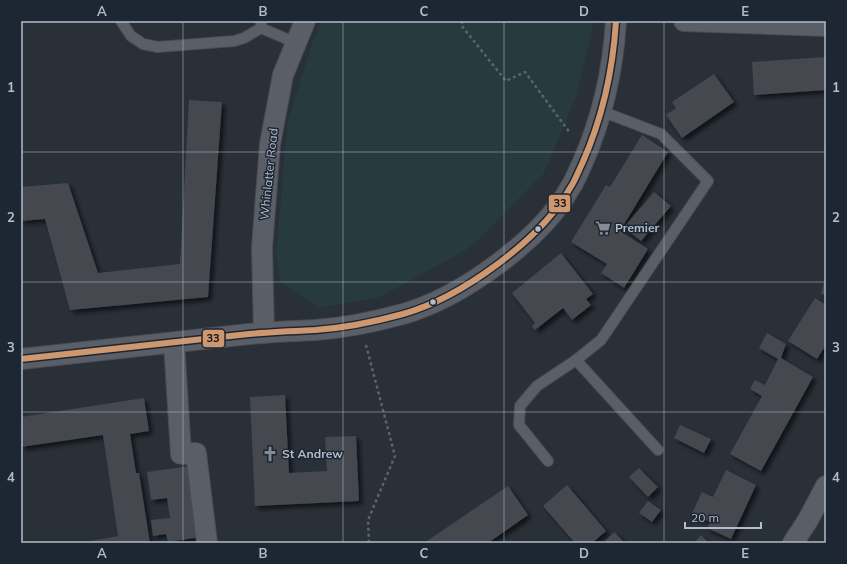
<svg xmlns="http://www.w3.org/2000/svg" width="847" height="564" font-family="Mulish,sans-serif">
  <defs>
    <filter id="shadow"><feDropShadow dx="3.5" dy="3.5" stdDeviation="2" flood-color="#0009"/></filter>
  </defs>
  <rect width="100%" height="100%" fill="#2a3038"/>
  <path fill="#273a3e" d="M 323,21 L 594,22 L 576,97 L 544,173 L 477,241 L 464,251 L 380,297 L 320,308 L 281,283 L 276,254 L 288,120 L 313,41 Z"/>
  <g fill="#444950" filter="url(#shadow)">
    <path d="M 826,57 L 826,90 L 754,95 L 752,62 Z"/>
    <path d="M 714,74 L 734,102 L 682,138 L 666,115 L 676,108 L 672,102 Z"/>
    <path d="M 189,100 L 222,102 L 208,297 L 70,310 L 45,219 L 21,221 L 21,187 L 68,183 L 98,273 L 180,264 Z"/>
    <path d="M 642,135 L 668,152 L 620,231 L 648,249 L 624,288 L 601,273 L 607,264 L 571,242 L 606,185 L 610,187 Z"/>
    <path d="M 654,192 L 671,206 L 641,241 L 624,227 Z"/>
    <path d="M 561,253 L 593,294 L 586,299 L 591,305 L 572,320 L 563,308 L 535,330 L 532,326 L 535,323 L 512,293 Z"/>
    <path d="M 825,277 L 826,277 L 826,295 L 821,294 Z"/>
    <path d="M 815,298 L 826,305 L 826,345 L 817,359 L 788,341 Z"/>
    <path d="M 767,333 L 786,344 L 781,358 L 813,377 L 761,471 L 730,454 L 762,396 L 750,389 L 755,380 L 765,385 L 778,359 L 759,348 Z"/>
    <path d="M 285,395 L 289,473 L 327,471 L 325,437 L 356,436 L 359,501 L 255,506 L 250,397 Z"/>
    <path d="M 144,398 L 149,431 L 130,434 L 136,473 L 139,473 L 150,543 L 81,543 L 118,536 L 103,435 L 21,447 L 21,417 Z"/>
    <path d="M 680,425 L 711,439 L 704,453 L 674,438 Z"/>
    <path d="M 190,466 L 201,537 L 168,542 L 166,534 L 153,536 L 151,520 L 170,518 L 167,498 L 151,500 L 147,472 Z"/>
    <path d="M 639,468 L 658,487 L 648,497 L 629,477 Z"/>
    <path d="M 726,470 L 756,485 L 731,539 L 707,528 L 710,522 L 692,513 L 702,492 L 713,497 Z"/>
    <path d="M 567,485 L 606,531 L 592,543 L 575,543 L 543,506 Z"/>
    <path d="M 508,486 L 528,515 L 488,543 L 424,543 Z"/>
    <path d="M 648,501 L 661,510 L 652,522 L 639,513 Z"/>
    <path d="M 614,532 L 625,543 L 603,543 Z"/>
    <path d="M 701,535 L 709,543 L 694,543 Z"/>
  </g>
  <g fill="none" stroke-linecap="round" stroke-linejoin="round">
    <g stroke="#484c53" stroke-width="12">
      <g id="lane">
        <path d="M 121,21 L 131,36 L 143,44 L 158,47 L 234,41 L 244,38 L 261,28"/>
        <path d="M 261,21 L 261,28 L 296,43"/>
        <path d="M 576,360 L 658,450"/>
        <path d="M 548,461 L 519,425 L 520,406 L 537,386 L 576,360 L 601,340 L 708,181 L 661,134 L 601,111"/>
      </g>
    </g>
    <g stroke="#484c53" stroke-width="22">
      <g id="street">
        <path d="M 684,21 L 826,26"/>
        <path d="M 264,333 L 262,248 L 270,144 L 283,75 L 305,21"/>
        <path d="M 174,343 L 181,454 L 196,453 L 207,543"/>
        <path d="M 21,359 C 97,351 173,343 249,334 C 271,332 293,331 315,330 C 344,328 374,322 403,314 C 460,298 541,240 570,188 C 575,181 578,172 582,164 C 602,119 613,70 616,21"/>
        <path d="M 793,543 L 808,520 L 826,486"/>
      </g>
    </g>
    <g stroke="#5d636a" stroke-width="2.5" stroke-dasharray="3 3" stroke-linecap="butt">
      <path d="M 463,21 L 461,25 L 506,81 L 525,72 L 570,133"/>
      <path d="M 366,345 L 395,456 L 368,520 L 369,543"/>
    </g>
    <use href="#lane" stroke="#5a5e66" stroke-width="10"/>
    <use href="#street" stroke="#5a5e66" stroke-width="20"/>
    <g stroke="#1d2633" stroke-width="9">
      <path id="bus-1" d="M 21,359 C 97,351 173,343 249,334 C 271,332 293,331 315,330 C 344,328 374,322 403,314 C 460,298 541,240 570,188 C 575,181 578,172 582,164 C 602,119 613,70 616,21"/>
    </g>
    <use href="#bus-1" stroke="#cd976f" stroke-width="6"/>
  </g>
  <path fill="none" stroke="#b4bcc9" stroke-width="1" stroke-opacity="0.55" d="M 183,21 L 183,543M 343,21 L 343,543M 504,21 L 504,543M 664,21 L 664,543M 21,152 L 826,152M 21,282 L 826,282M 21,412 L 826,412"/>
  <defs>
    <g id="supermarket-bare" transform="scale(1.2)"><path d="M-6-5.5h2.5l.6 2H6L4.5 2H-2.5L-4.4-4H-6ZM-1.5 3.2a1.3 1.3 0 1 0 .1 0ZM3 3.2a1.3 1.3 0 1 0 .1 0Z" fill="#848b96" stroke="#1d2633" stroke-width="2.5" paint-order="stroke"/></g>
    <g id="church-bare" transform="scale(1.2)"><path d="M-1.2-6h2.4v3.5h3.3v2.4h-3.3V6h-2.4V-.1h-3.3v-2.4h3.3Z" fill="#848b96" stroke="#1d2633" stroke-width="2.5" paint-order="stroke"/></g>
  </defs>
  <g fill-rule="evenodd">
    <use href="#supermarket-bare" x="603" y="228"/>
    <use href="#church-bare" x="270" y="454"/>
  </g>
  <g fill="#b4bcc9" stroke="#1d2633" stroke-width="1.5">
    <circle cx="538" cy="229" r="3.5"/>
    <circle cx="433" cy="302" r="3.5"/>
  </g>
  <g text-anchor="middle" stroke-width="3" stroke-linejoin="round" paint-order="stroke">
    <g font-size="12" fill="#b4bcc9" stroke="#1d2633">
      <text transform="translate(269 174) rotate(-84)" y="4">Whinlatter Road</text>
    </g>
    <g font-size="12" font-weight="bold" fill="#b4bcc9" stroke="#1d2633" text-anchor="start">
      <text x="615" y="232">Premier</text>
      <text x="282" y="458">St Andrew</text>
    </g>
  </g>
  <g stroke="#1d2633" stroke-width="1.5">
    <rect x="548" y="194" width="23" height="19" rx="4" fill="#cd976f"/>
    <rect x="202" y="329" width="23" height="19" rx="4" fill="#cd976f"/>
  </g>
  <g font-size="11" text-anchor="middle" font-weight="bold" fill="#111">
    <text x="560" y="207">33</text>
    <text x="213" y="342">33</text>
  </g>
  <rect width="847" height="564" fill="none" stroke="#1d2633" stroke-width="44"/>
  <path d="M685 522v6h76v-6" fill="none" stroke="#b4bcc9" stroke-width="2"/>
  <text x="691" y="522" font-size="12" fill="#b4bcc9" stroke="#1d2633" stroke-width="3" paint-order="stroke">20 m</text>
  <rect x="22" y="22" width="803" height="520" fill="none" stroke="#b4bcc9" stroke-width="1.5"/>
  <g font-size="13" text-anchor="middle" font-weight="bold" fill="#b4bcc9">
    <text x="102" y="16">A</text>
    <text x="263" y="16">B</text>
    <text x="424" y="16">C</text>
    <text x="584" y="16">D</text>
    <text x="745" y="16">E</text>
    <text x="11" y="92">1</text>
    <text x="836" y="92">1</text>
    <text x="11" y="222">2</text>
    <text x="836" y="222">2</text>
    <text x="11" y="352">3</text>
    <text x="836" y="352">3</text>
    <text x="11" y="482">4</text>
    <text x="836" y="482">4</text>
    <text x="102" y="558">A</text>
    <text x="263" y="558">B</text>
    <text x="424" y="558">C</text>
    <text x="584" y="558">D</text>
    <text x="745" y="558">E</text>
  </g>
</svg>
